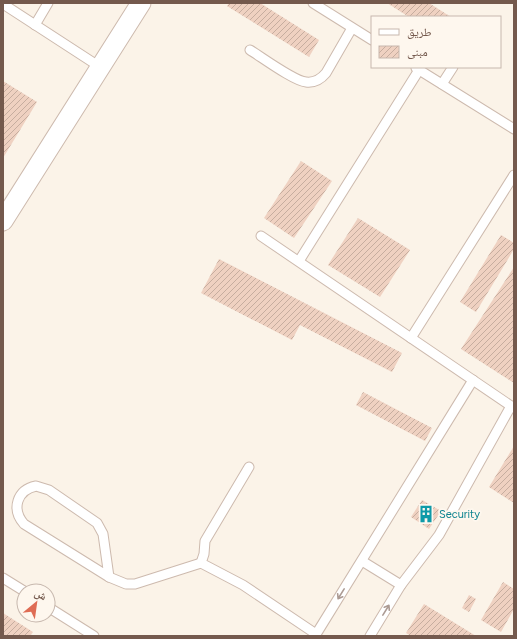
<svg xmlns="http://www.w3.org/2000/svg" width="517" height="639" font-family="Figtree,'Noto Naskh Arabic',sans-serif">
  <defs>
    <pattern id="building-hatch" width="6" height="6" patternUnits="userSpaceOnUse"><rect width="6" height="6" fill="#efd1c1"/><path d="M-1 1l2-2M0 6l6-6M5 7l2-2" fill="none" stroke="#c6ad9f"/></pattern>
  </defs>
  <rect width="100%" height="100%" fill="#fbf3e8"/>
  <g fill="url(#building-hatch)">
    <path d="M 229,3 L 260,3 L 319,40 L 309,57 L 227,6 Z"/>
    <path d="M 387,3 L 429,3 L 451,17 L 409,17 Z"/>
    <path d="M 3,81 L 37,102 L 3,158 Z"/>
    <path d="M 301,161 L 332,181 L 294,238 L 264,218 Z"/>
    <path d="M 358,218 L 410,250 L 380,297 L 328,265 Z"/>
    <path d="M 501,235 L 514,243 L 514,249 L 476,312 L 460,302 Z"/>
    <path d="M 219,259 L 402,353 L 392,372 L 300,325 L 292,340 L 201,293 Z"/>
    <path d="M 514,267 L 514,383 L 461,349 Z"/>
    <path d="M 363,392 L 432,428 L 425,441 L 356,405 Z"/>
    <path d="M 514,446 L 514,503 L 489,487 Z"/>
    <path d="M 422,500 L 441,511 L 429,529 L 411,517 Z"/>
    <path d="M 503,582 L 514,589 L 514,609 L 501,632 L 481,620 Z"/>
    <path d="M 469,595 L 476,599 L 469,612 L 462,608 Z"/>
    <path d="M 424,604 L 476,636 L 411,636 L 406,633 Z"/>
    <path d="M 3,613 L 33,632 L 30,636 L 3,636 Z"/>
  </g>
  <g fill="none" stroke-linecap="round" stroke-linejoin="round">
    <g stroke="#cdbaae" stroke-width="11">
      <g id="service">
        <path d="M 313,3 L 372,40"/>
        <path d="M 3,4 L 100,67"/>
        <path d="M 35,25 L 48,3"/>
        <path d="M 250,50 C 263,58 294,81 306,82 C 314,83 321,79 326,73 L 352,28"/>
        <path d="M 416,68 L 514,129"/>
        <path d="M 442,84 L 453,67"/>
        <path d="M 261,236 L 514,408"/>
        <path d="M 299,261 L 419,70"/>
        <path d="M 411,338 L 514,175"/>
        <path d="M 249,467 L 205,541 L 204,554 L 201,563 L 243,585 L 316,634"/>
        <path d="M 36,486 L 49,490 L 97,523 L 103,534 L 109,577 L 24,524 C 11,509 17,490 36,486 Z"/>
        <path d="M 362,561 L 401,585"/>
        <path d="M 109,577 L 126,584 L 135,584 L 201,563"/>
        <path d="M 3,578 L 24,591"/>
        <path d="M 48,607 L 94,636"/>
        <path d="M 315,636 L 473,380"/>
        <path d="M 370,636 L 401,585 L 439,535 L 511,406"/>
      </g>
    </g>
    <g stroke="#cdbaae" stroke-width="21">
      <path id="minor" d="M 3,221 L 141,3"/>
    </g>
    <use href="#service" stroke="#fff" stroke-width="9"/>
    <use href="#minor" stroke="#fff" stroke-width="19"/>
  </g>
  <defs><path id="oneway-shaft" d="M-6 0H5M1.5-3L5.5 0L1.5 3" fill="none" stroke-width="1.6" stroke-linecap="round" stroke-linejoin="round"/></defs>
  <g stroke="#ac9b94">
    <use href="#oneway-shaft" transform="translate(341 594) rotate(122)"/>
    <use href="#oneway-shaft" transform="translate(386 610) rotate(-58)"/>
  </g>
  <defs>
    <g id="building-bare" transform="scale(1.38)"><path d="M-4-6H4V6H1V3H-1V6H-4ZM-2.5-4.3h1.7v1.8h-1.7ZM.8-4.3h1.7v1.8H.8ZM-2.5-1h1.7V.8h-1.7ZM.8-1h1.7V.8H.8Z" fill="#0f9aa8" stroke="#fef7ee" stroke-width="2.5" paint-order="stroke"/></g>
  </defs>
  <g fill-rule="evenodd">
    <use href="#building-bare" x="426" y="514"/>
  </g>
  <g text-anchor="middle" stroke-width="3.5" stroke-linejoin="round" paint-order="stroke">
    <g font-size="11" fill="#0d838f" stroke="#fef7ee" text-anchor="start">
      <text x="439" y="518">Security</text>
    </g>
  </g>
  <rect width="517" height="639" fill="none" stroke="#74594d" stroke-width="8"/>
  <rect x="371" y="16" width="130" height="52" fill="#fef7ee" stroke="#c7b8ae"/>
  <rect x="379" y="29" width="20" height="6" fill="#ffffff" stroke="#c7b8ae"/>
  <text x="407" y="36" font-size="12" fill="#74594d">طريق</text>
  <rect x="379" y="46" width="20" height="12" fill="url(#building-hatch)" stroke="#c7b8ae"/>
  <text x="407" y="56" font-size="12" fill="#74594d">مبنى</text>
  <g transform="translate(36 603) rotate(29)"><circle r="19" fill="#fef7ee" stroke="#c7b8ae"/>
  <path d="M0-3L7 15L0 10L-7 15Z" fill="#df6c54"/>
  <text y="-6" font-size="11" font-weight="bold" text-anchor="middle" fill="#74594d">ش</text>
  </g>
</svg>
